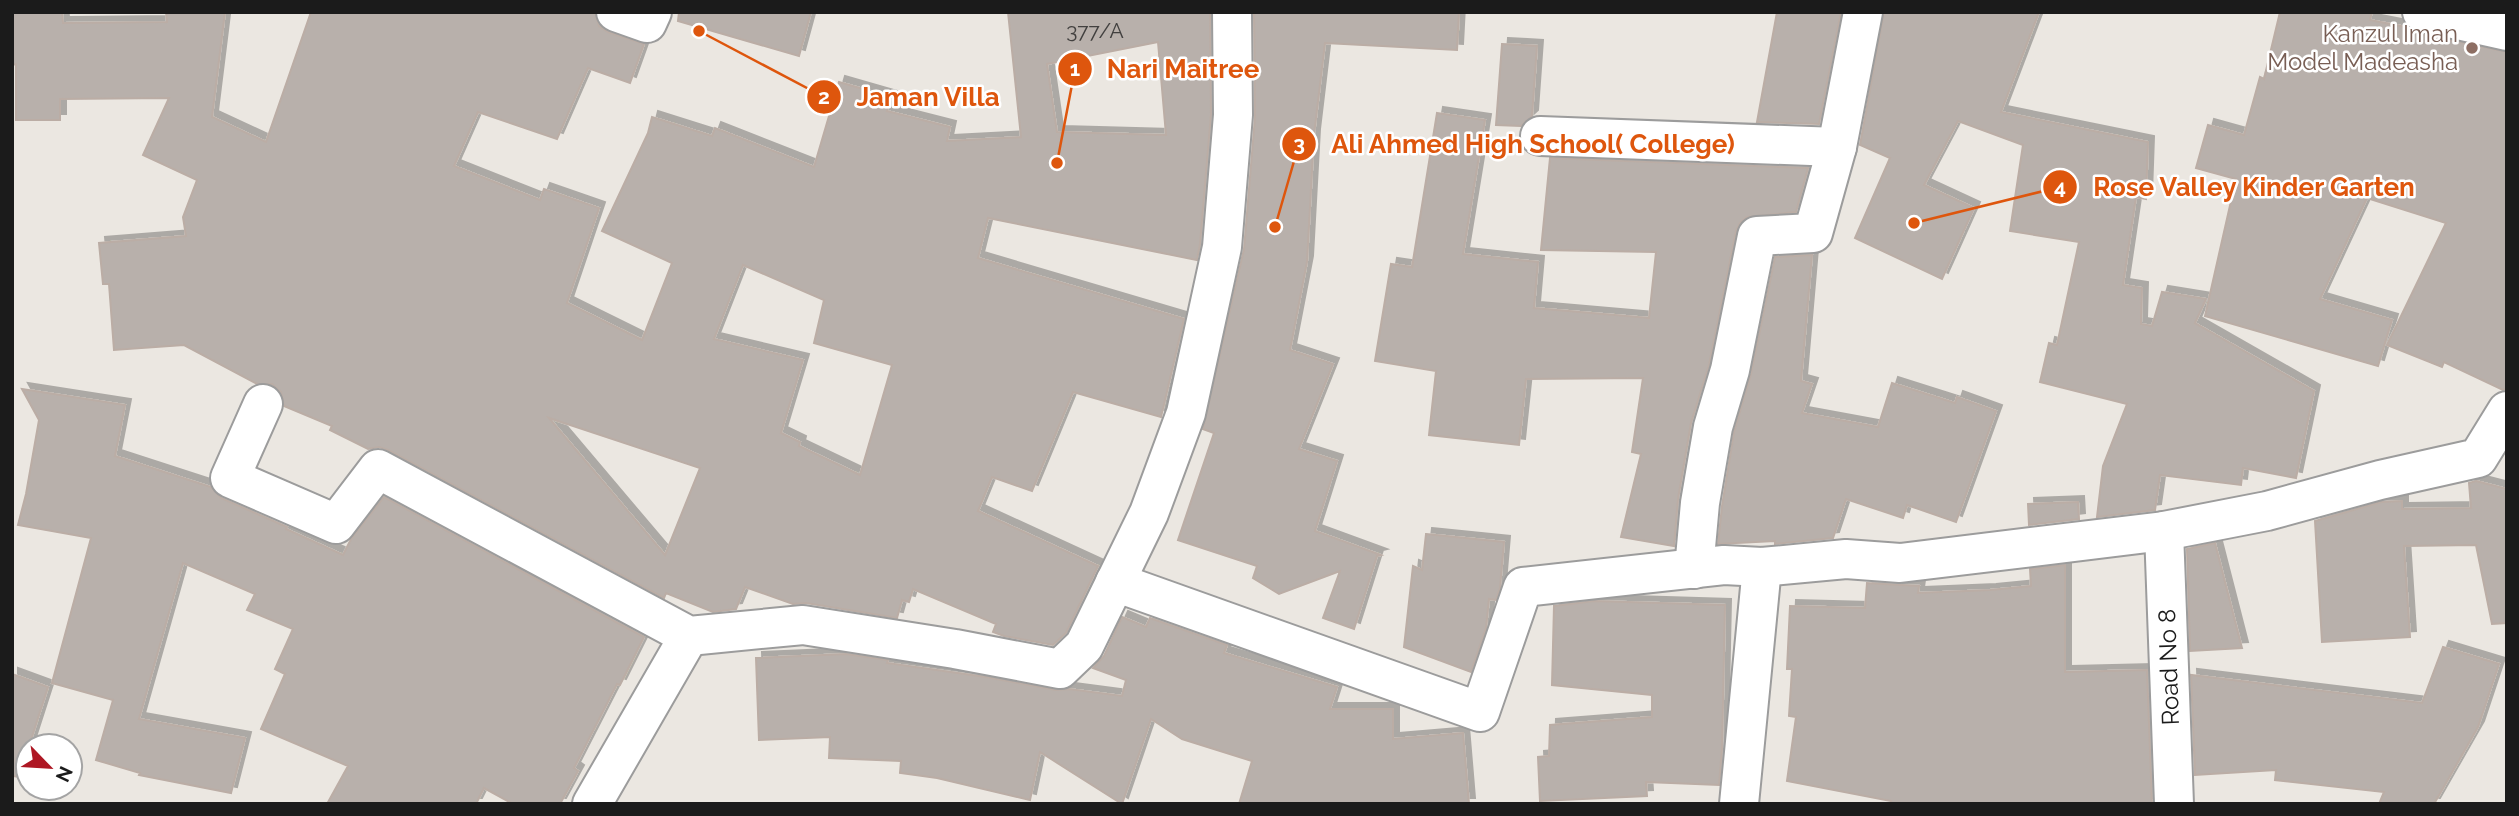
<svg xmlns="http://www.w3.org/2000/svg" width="2519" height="816" font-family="Raleway,sans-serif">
  <defs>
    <filter id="shadow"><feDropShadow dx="6" dy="-6" stdDeviation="0" flood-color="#0004"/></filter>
  </defs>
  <rect width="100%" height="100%" fill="#ebe7e1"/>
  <g fill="#b8b0ab" stroke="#bbada5" stroke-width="2" fill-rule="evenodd" filter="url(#shadow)">
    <path d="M 12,12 L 62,12 L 63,23 L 167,22 L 166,12 L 225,12 L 212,117 L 266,142 L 311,12 L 595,12 L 599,26 L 608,32 L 644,44 L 630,83 L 588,68 L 557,139 L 478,112 L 454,166 L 540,200 L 544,189 L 599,208 L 567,303 L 642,340 L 672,263 L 602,231 L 648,133 L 652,117 L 712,136 L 715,128 L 814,167 L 839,82 L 891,97 L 887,111 L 950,127 L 947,141 L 1021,137 L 1008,12 L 1210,12 L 1211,114 L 1200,244 L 1197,260 L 988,218 L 978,258 L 1184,319 L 1161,417 L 1073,392 L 1032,491 L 992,477 L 978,511 L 1098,566 L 1066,633 L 1053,645 L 1004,636 L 993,632 L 996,624 L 913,589 L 909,602 L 902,600 L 897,618 L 806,603 L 793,604 L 745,587 L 736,609 L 713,612 L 666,593 L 664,598 L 388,450 L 379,447 L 368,449 L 330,430 L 332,426 L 284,406 L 281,392 L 272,384 L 257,384 L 184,345 L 114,350 L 109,284 L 103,284 L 99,243 L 186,236 L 183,217 L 197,180 L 143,155 L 169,98 L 60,99 L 60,120 L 16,120 L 16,64 L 12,65 ZM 1158,42 L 1166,135 L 1057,132 L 1047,64 ZM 743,265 L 824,300 L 814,343 L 892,365 L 860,475 L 799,446 L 800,442 L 781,433 L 803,360 L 714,339 ZM 549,418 L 700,468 L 665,555 Z"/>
    <path d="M 679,12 L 811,12 L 799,56 L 678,21 Z"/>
    <path d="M 1254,12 L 1459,12 L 1457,50 L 1325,43 L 1314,135 L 1307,262 L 1290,350 L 1333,364 L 1299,449 L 1337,461 L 1315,531 L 1381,555 L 1377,556 L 1354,629 L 1323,618 L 1340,571 L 1279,594 L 1253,578 L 1257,566 L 1178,540 L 1214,433 L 1203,429 L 1244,249 L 1255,117 Z"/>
    <path d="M 1777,12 L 1841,12 L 1819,124 L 1757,122 Z"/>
    <path d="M 1884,12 L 2039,12 L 2001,112 L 2148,142 L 2146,199 L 2136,197 L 2123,285 L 2142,288 L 2141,324 L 2152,326 L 2162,292 L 2206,299 L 2195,323 L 2314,391 L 2296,478 L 2243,468 L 2241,485 L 2160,475 L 2155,510 L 2097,517 L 2103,466 L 2127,404 L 2040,382 L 2049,343 L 2057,345 L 2079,242 L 2010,231 L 2023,145 L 1958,121 L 1924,185 L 1974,208 L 1942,279 L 1855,238 L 1890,158 L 1860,145 Z"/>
    <path d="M 2280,12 L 2372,12 L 2370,20 L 2406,27 L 2417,33 L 2507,52 L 2507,389 L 2503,390 L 2444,362 L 2442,367 L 2387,345 L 2446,223 L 2367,198 L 2320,299 L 2392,320 L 2378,366 L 2205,316 L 2236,179 L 2196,168 L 2208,125 L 2244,135 L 2260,77 L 2264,79 Z"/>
    <path d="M 1502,44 L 1537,46 L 1532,116 L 1521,126 L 1496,125 Z"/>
    <path d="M 1437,113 L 1485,120 L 1463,254 L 1538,262 L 1534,308 L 1649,318 L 1656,252 L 1541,250 L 1550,158 L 1808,168 L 1796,212 L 1747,217 L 1740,223 L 1736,231 L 1709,365 L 1691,423 L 1678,499 L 1674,546 L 1621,537 L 1641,454 L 1632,452 L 1643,378 L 1526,379 L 1519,445 L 1429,435 L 1436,371 L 1375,361 L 1391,264 L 1412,267 Z"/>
    <path d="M 1812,255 L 1801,381 L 1812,384 L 1802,413 L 1878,427 L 1892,383 L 1955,403 L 1957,397 L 1996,411 L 1956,522 L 1907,505 L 1903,518 L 1846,499 L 1833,538 L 1775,544 L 1775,541 L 1718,544 L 1722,506 L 1734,432 L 1751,374 L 1775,257 Z"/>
    <path d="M 22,389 L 125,405 L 115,456 L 211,487 L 221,498 L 287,527 L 286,529 L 343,555 L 351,539 L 384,497 L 644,637 L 620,685 L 617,684 L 574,768 L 578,771 L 560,804 L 513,804 L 484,788 L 476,804 L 327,804 L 348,766 L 261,729 L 285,674 L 275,669 L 293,629 L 247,610 L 255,594 L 183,563 L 139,719 L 245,738 L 231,793 L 139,775 L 140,773 L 96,760 L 113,700 L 52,683 L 91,538 L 18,525 L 26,494 L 39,420 Z"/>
    <path d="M 2476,481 L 2507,489 L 2507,623 L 2492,624 L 2476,545 L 2404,546 L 2410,637 L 2322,642 L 2315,521 L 2381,502 L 2402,501 L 2402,509 L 2471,508 L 2469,483 Z"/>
    <path d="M 2078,502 L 2079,519 L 2029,525 L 2028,504 Z"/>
    <path d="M 1426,534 L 1504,542 L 1500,588 L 1496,600 L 1489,599 L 1486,628 L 1471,672 L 1404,647 L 1413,566 L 1422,570 Z"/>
    <path d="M 2215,543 L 2242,648 L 2190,651 L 2187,549 Z"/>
    <path d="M 2065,565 L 2065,672 L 2147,670 L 2152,804 L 1890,804 L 1891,801 L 1787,781 L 1796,717 L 1789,716 L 1792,669 L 1787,669 L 1790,606 L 1865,608 L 1867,583 L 1919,586 L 1918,593 L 1990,590 L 2031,586 L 2030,569 Z"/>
    <path d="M 1594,601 L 1725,605 L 1722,749 L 1719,785 L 1646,782 L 1647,796 L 1540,801 L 1538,757 L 1549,756 L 1550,725 L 1652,717 L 1652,695 L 1552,685 L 1554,606 Z"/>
    <path d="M 1122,617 L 1146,627 L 1150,618 L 1227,645 L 1224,653 L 1337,687 L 1330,709 L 1393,709 L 1393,739 L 1463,733 L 1469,804 L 1239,804 L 1252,761 L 1182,739 L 1151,719 L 1122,804 L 1040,752 L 1030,800 L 937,778 L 900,773 L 901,761 L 829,758 L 830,737 L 759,740 L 756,658 L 846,654 L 888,660 L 887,663 L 986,677 L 1056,690 L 1069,689 L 1122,696 L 1126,680 L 1093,668 L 1104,656 Z"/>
    <path d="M 2443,647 L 2499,664 L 2478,727 L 2434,804 L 2379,804 L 2384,792 L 2275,780 L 2276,770 L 2195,775 L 2191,675 L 2422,703 Z"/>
    <path d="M 12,674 L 48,687 L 19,777 L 12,776 Z"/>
  </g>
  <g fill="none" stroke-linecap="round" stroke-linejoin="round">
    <g stroke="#9c9c9c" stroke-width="42">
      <g id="minor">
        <path d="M 616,12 L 647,23 L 652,12"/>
        <path d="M 2422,12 L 2507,31"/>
        <path d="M 1540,136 L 1837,147"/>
        <path d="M 263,404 L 230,478 L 336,524 L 378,469 L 689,636 L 803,625 L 955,649 L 1060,669 L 1084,646 L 1149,513 L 1186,413 L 1222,247 L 1233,115 L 1232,12"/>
        <path d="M 2164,531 L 2174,804"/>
        <path d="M 1694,569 L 1700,503 L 1713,427 L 1730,370 L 1757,236 L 1813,233 L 1837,147 L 1863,12"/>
        <path d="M 1115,582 L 1480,712 L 1523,587 L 1724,565 L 1762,567 L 1846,559 L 1900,563 L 2164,531 L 2267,511 L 2380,480 L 2478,458 L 2507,411"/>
        <path d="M 592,804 L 689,636"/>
        <path d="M 1739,804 L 1762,567"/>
      </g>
    </g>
    <use href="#minor" stroke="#fff" stroke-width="38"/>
  </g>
  <circle fill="#8d6e63" stroke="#fff" stroke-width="2.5" cx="2472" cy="48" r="7"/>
  <g text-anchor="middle" stroke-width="5" stroke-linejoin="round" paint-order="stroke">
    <g font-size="21" fill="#42403f">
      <text x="1095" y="38">377/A</text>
    </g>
    <g font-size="24" fill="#785e54" stroke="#fff" text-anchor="end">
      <text x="2458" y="42">Kanzul Iman<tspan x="2458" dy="28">Model Madeasha</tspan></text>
    </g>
    <g font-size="24" fill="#1b1b1b" stroke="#fff">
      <text transform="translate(2169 667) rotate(-92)" y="8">Road No 8</text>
    </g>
  </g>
  <path fill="none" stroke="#de560d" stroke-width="2.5" d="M1057 163L1075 69M699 31L824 97M1275 227L1299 144M1914 223L2060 187"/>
  <g fill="#de560d" stroke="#fff" stroke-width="2.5">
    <circle cx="1057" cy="163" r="7"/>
    <circle cx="699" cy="31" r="7"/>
    <circle cx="1275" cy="227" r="7"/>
    <circle cx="1914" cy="223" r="7"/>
    <circle cx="1075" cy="69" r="18"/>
    <circle cx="824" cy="97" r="18"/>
    <circle cx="1299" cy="144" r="18"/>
    <circle cx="2060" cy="187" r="18"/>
  </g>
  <g font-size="21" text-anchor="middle" font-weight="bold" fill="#fff">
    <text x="1075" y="76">1</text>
    <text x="824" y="104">2</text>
    <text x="1299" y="151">3</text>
    <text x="2060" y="194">4</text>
  </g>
  <g font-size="26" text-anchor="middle" font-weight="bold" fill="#de560d" stroke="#fff" stroke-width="5" stroke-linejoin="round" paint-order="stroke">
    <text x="1183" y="78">Nari Maitree</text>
    <text x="928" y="106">Jaman Villa</text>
    <text x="1533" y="153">Ali Ahmed High School( College)</text>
    <text x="2254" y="196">Rose Valley Kinder Garten</text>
  </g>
  <rect width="2519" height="816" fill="none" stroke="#1b1b1b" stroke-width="28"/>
  <g transform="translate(49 767) rotate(115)"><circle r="33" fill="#ffffff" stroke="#a4a4a4" stroke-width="2"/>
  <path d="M0-5L12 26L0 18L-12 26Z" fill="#ae1723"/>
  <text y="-10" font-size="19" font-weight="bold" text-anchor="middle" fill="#1b1b1b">N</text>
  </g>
</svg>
